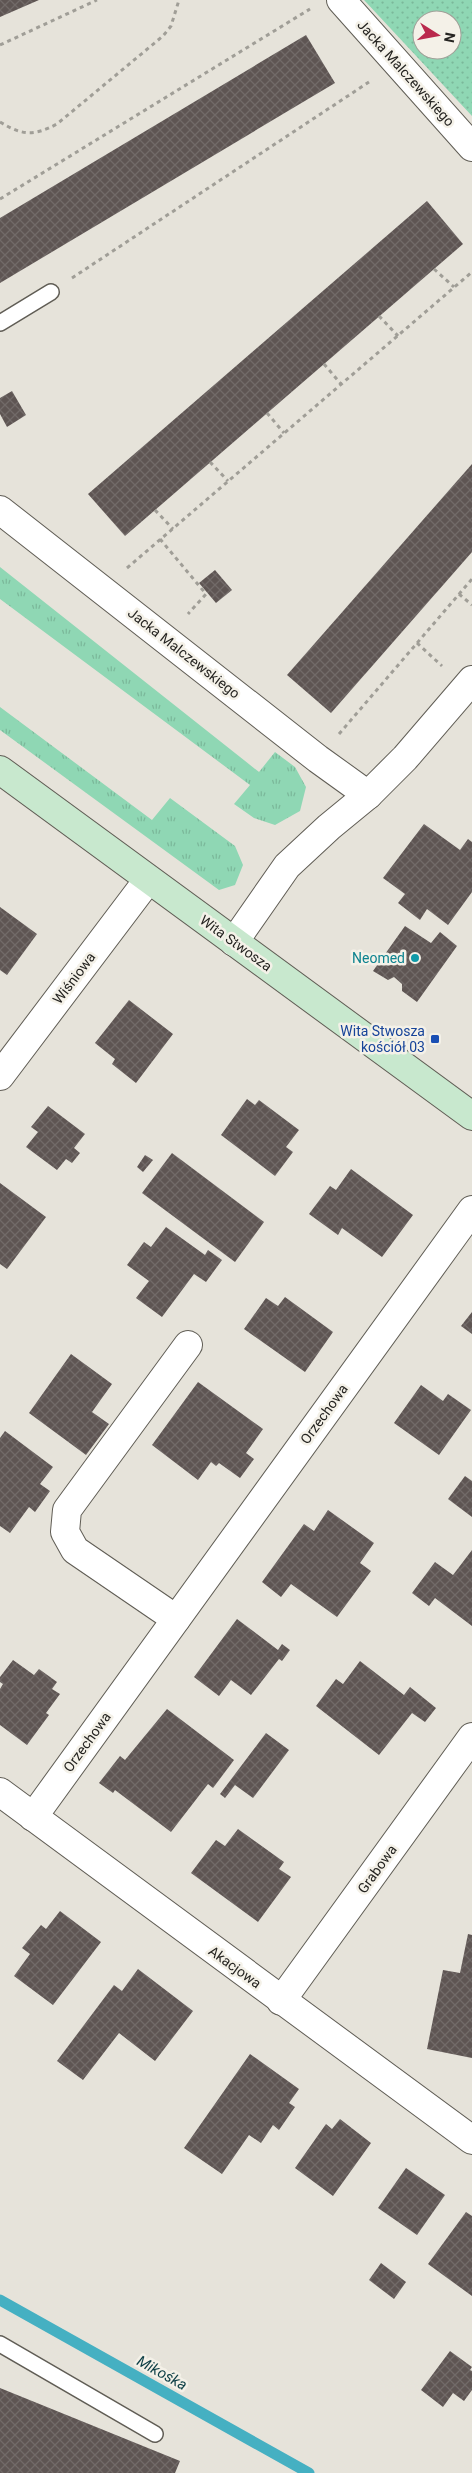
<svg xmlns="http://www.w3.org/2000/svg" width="472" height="2473" font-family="Roboto,sans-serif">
  <defs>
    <pattern id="grass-tufts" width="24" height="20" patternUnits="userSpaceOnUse" patternTransform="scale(1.25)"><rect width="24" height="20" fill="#8fd7b4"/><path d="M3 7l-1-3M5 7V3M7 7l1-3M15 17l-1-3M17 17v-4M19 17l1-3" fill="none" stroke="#7bb89a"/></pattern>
    <pattern id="park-dots" width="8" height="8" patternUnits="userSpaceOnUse" patternTransform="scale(1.25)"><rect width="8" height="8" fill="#8fd7b4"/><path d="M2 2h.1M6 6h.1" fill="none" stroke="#7bb89a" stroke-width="1.8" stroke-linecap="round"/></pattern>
    <pattern id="building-cross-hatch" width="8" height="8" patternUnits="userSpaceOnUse" patternTransform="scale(1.25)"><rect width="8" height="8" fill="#5e5553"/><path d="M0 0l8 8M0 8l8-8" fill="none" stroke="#716a68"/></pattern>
  </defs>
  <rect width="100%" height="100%" fill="#e6e3da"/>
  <g fill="url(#grass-tufts)">
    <path d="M 0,567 L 259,772 L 275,752 L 295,767 L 306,787 L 300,811 L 275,825 L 254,818 L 234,804 L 250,785 L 0,599 Z"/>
    <path d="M 0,707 L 152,820 L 170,798 L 235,846 L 243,865 L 235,885 L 219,890 L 0,730 Z"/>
  </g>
  <path fill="url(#park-dots)" fill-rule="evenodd" d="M 364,0 L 472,0 L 472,116 ZM 422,20 L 452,20 L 452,50 L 422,50 Z"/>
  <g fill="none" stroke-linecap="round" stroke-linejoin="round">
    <path stroke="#45b0c2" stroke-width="11" d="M 0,2300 L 309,2473"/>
  </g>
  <g fill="url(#building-cross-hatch)">
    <path d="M 0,0 L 39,0 L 0,17 Z"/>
    <path d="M 306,35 L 335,83 L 0,283 L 0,218 Z"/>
    <path d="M 427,201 L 463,244 L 125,536 L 88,494 Z"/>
    <path d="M 12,391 L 26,415 L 7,427 L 0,414 L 0,398 Z"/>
    <path d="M 472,464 L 472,552 L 331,713 L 287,675 Z"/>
    <path d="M 215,570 L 232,590 L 216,603 L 199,583 Z"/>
    <path d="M 424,824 L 460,850 L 468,839 L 472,842 L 472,892 L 448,925 L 427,909 L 420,920 L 398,903 L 405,894 L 383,878 Z"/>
    <path d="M 0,907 L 37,934 L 7,975 L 0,970 Z"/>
    <path d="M 405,926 L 431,943 L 440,932 L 457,946 L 417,1002 L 402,991 L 402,984 L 394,977 L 388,980 L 373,971 Z"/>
    <path d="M 129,1000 L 173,1034 L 136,1083 L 112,1064 L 115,1059 L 95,1043 Z"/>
    <path d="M 247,1099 L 255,1105 L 259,1100 L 299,1130 L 286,1147 L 293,1152 L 275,1176 L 221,1135 Z"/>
    <path d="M 48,1106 L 85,1134 L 74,1148 L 80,1153 L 72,1163 L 66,1159 L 57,1170 L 26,1147 L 38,1132 L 31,1127 Z"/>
    <path d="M 172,1153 L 264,1222 L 235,1262 L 142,1193 Z"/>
    <path d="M 145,1155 L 153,1160 L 143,1172 L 137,1167 Z"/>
    <path d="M 351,1169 L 413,1215 L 382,1257 L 342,1228 L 338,1235 L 309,1214 L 330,1186 L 336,1190 Z"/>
    <path d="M 0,1183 L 46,1217 L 7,1269 L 0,1264 Z"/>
    <path d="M 166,1227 L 205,1255 L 208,1250 L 222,1260 L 206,1282 L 194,1274 L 162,1317 L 136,1298 L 149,1281 L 127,1265 L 144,1242 L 151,1247 Z"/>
    <path d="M 285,1297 L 333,1332 L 305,1372 L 244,1329 L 266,1298 L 278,1306 Z"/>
    <path d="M 472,1312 L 472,1334 L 461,1326 Z"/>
    <path d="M 71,1354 L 112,1384 L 92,1412 L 109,1424 L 86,1455 L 29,1413 Z"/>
    <path d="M 198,1382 L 263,1429 L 246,1453 L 254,1459 L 240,1478 L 219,1463 L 216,1466 L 211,1462 L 198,1480 L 152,1445 Z"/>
    <path d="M 421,1385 L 443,1401 L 448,1394 L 471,1410 L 439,1455 L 394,1423 Z"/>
    <path d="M 5,1431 L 53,1467 L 40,1484 L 50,1491 L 35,1512 L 29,1507 L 10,1533 L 0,1526 L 0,1438 Z"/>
    <path d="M 465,1476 L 472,1481 L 472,1517 L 448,1499 Z"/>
    <path d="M 328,1510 L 374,1543 L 360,1563 L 371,1571 L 337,1617 L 291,1584 L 281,1597 L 262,1582 L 304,1524 L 314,1531 Z"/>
    <path d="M 472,1550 L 472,1626 L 435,1598 L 429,1606 L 412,1593 L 435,1562 L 453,1575 Z"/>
    <path d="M 237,1619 L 278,1650 L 282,1644 L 290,1650 L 282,1661 L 279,1659 L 251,1695 L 231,1680 L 219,1696 L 194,1677 Z"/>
    <path d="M 13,1660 L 34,1675 L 39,1669 L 57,1682 L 52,1689 L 60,1694 L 46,1713 L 49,1715 L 27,1745 L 0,1725 L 0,1689 L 3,1684 L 0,1682 L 0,1677 Z"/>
    <path d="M 360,1661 L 404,1695 L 410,1687 L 436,1708 L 425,1722 L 412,1713 L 379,1755 L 316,1706 L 336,1679 L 343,1684 Z"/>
    <path d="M 167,1709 L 234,1760 L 213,1788 L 208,1784 L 171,1832 L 115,1790 L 113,1793 L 99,1783 L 120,1756 L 125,1760 Z"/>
    <path d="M 266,1733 L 289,1750 L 253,1798 L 235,1785 L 225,1798 L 220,1794 Z"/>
    <path d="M 238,1829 L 284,1862 L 279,1869 L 291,1877 L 258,1922 L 191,1873 L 216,1840 L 225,1846 Z"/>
    <path d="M 60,1911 L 101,1942 L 53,2005 L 14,1976 L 30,1954 L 22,1948 L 41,1925 L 46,1929 Z"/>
    <path d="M 468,1934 L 472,1935 L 472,2058 L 427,2049 L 443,1970 L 460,1973 Z"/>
    <path d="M 138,1969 L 193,2011 L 155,2061 L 119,2033 L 83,2080 L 57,2061 L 114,1985 L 122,1991 Z"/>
    <path d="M 250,2054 L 299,2089 L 289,2103 L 295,2107 L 279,2130 L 273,2125 L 261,2143 L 249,2135 L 222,2174 L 184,2148 Z"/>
    <path d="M 340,2119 L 371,2143 L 333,2196 L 295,2168 L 326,2124 L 332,2129 Z"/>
    <path d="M 406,2168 L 445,2195 L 417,2235 L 378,2208 Z"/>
    <path d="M 466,2212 L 472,2216 L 472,2296 L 428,2264 Z"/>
    <path d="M 381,2263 L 406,2282 L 394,2299 L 369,2280 Z"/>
    <path d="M 450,2351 L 472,2367 L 470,2370 L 472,2371 L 472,2390 L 464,2401 L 453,2393 L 443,2407 L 421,2390 Z"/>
    <path d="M 0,2388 L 180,2461 L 175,2473 L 0,2473 Z"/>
  </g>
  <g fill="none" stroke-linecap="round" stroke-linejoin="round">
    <g stroke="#605d55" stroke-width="18">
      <g id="lane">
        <path d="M 0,323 L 51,292"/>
        <path d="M 0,2344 L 155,2434"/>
      </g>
    </g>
    <g stroke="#605d55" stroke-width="30">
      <g id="street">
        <path d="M 341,0 L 472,147"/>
        <path d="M 0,510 L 318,759 L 368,795"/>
        <path d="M 234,942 L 287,866 L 329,827 L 368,795 L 405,758 L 472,680"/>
        <path d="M 0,1076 L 148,880"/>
        <path d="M 176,1619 L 75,1550 L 65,1532 L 67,1510 L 188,1345"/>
        <path d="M 0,1792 L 472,2140"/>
        <path d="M 33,1817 L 472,1210"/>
        <path d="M 281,2001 L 472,1737"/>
      </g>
    </g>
    <g stroke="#605d55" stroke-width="30">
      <path id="secondary" d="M 0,770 L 472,1116"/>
    </g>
    <g stroke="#a09e97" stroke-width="3" stroke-dasharray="4 4" stroke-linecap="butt">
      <path d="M 0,45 L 97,0"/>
      <path d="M 0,122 C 23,136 34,136 57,124 L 163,36 L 171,26 L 179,0"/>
      <path d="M 0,199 L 310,9"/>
      <path d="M 434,269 L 454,287"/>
      <path d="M 72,278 L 369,82"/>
      <path d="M 379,316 L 398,336"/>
      <path d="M 324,364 L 341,384"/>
      <path d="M 267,413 L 284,433"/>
      <path d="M 210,462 L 228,481"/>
      <path d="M 155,510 L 173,529"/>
      <path d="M 160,539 L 206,594 L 188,614"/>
      <path d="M 127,568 L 472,272"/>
      <path d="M 459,594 L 472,605"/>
      <path d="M 417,643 L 442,666"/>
      <path d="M 339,734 L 472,579"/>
    </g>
    <use href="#lane" stroke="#fff" stroke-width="15"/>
    <use href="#street" stroke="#fff" stroke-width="28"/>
    <use href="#secondary" stroke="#c8e8ce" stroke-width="28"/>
  </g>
  <circle fill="#0f9aa8" stroke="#f4f1e8" stroke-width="2" cx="415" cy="958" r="5"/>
  <rect fill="#1a4fb4" stroke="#f4f1e8" stroke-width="2" x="430" y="1034" width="10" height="10" rx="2.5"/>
  <g text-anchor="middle" stroke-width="5" stroke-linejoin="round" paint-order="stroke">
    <g font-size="14" fill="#252421" stroke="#f4f1e8">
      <text transform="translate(406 73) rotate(48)" y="5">Jacka Malczewskiego</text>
      <text transform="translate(184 653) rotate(38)" y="5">Jacka Malczewskiego</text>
      <text transform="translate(236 943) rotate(36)" y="5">Wita Stwosza</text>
      <text transform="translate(74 978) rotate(-53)" y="5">Wiśniowa</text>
      <text transform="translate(324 1414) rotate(-54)" y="5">Orzechowa</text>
      <text transform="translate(87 1742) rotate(-54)" y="5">Orzechowa</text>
      <text transform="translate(377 1869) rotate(-54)" y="5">Grabowa</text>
      <text transform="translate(235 1967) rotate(36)" y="5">Akacjowa</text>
    </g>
    <g font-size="14" fill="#0d838f" stroke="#f4f1e8" text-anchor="end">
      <text x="405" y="963">Neomed</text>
    </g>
    <g font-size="14" fill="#164399" stroke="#f4f1e8" text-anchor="end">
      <text x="425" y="1036">Wita Stwosza<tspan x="425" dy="16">kościół 03</tspan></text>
    </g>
    <g font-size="15" font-style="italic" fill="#0c3e45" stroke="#f4f1e8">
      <text transform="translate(162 2373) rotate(29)" y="5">Mikośka</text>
    </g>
  </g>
  <g transform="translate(437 35) rotate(101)"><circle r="24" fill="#f4f1e8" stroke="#a19f98"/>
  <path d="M0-4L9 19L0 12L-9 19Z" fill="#ba294d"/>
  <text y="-8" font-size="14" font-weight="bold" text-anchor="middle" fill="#252421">N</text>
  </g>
</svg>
